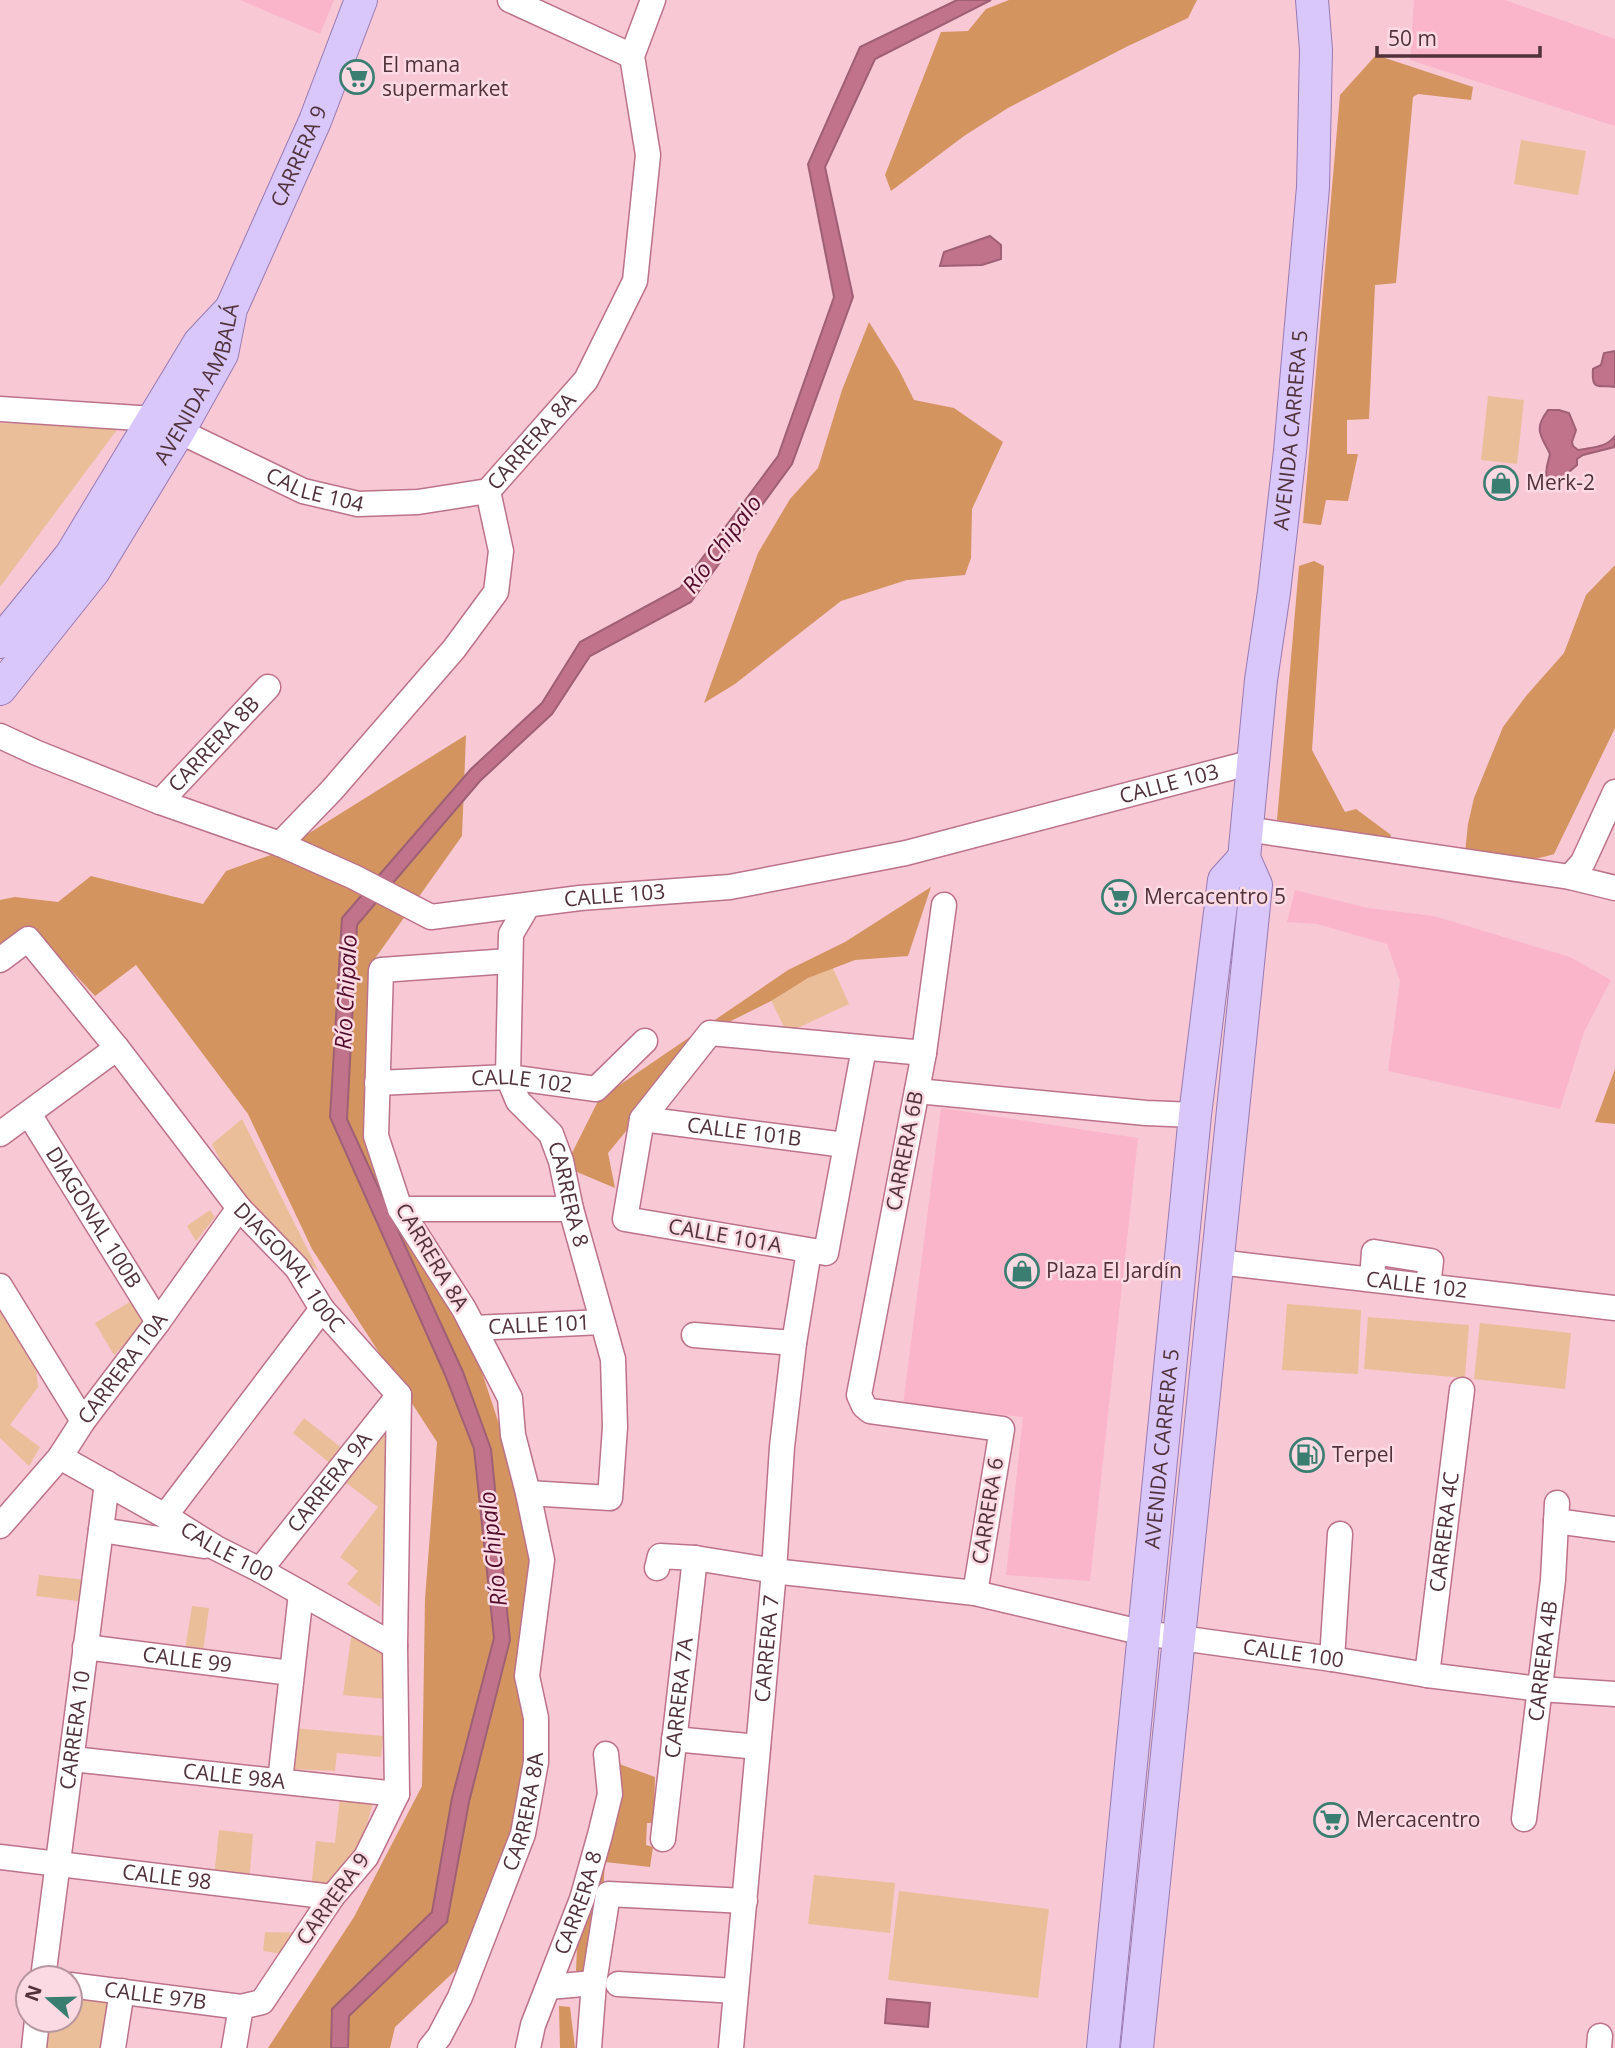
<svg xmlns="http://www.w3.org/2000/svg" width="1615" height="2048" font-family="'Open Sans',sans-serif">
  <rect width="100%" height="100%" fill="#f8c8d5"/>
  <g fill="#fbb5ca">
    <path d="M 240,0 L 334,0 L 320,34 Z"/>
    <path d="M 1414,0 L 1505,0 L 1615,39 L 1615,126 L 1410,60 Z"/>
    <path d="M 1295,890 L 1368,908 L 1434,916 L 1570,957 L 1611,980 L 1584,1032 L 1560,1109 L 1388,1071 L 1400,981 L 1387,944 L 1317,924 L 1287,922 Z"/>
    <path d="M 941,1108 L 1138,1138 L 1090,1581 L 1006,1575 L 1023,1417 L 903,1405 Z"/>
  </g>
  <g fill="#ebbe9a">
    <path d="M 1521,140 L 1586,151 L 1578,195 L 1514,184 Z"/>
    <path d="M 1488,396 L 1524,400 L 1517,464 L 1481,460 Z"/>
    <path d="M 0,423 L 119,427 L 0,587 Z"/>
    <path d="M 832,966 L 849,1004 L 787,1033 L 770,998 Z"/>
    <path d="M 242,1119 L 319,1272 L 244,1208 L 212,1144 Z"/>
    <path d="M 210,1210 L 215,1217 L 196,1241 L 187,1226 Z"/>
    <path d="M 133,1300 L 147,1321 L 114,1355 L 95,1323 Z"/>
    <path d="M 1287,1304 L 1361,1310 L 1358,1374 L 1282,1370 Z"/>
    <path d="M 0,1307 L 36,1367 L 38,1387 L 10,1425 L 40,1447 L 29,1466 L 0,1438 Z"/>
    <path d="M 1368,1317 L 1469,1325 L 1465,1378 L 1364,1369 Z"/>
    <path d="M 1480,1323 L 1571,1333 L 1565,1389 L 1474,1379 Z"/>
    <path d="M 391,1413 L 380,1607 L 347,1584 L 358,1571 L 340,1557 L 378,1507 L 341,1479 Z"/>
    <path d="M 304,1418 L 343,1449 L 331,1464 L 293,1433 Z"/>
    <path d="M 39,1575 L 87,1580 L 85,1602 L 36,1596 Z"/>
    <path d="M 192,1606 L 209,1608 L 203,1652 L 185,1650 Z"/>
    <path d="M 352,1631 L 388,1647 L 387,1699 L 343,1695 Z"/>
    <path d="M 294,1728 L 383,1736 L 381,1757 L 337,1753 L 335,1771 L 290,1769 Z"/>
    <path d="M 340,1796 L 374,1799 L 358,1856 L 333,1891 L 311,1889 L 316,1841 L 335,1843 Z"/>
    <path d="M 219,1830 L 253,1834 L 249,1883 L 214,1877 Z"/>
    <path d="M 814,1875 L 895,1883 L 890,1933 L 808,1924 Z"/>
    <path d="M 899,1891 L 1049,1909 L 1038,1998 L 888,1980 Z"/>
    <path d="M 265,1932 L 303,1933 L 290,1955 L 263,1951 Z"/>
    <path d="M 70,1988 L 117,1996 L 109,2048 L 41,2048 L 45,2020 L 70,2020 Z"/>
  </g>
  <g fill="#d39460">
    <path d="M 1009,0 L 1197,0 L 1188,18 L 1128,46 L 1008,108 L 964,136 L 891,191 L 885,175 L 941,32 L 968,31 L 986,9 Z"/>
    <path d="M 1376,55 L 1473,87 L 1471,100 L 1418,94 L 1413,97 L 1396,283 L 1375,285 L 1369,419 L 1347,420 L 1347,454 L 1358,454 L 1348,501 L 1326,500 L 1321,525 L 1303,523 L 1340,95 Z"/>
    <path d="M 869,322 L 899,370 L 914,400 L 954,408 L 1003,442 L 972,509 L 971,558 L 965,575 L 907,580 L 841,601 L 735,684 L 704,703 L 758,553 L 790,499 L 818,468 L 842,390 Z"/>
    <path d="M 1314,561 L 1324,566 L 1312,750 L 1345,812 L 1356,809 L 1391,835 L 1390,840 L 1277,820 L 1299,566 Z"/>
    <path d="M 1615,565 L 1615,728 L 1554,854 C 1525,864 1495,859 1465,853 L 1468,824 L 1474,798 L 1503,727 L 1526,696 L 1564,653 L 1586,595 Z"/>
    <path d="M 466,735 L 462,836 L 374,960 L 370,1158 L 470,1336 L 526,1506 L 540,1607 L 517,1829 L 471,1956 L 395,2027 L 390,2048 L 268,2048 L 354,1917 L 422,1786 L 425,1599 L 437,1442 L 312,1249 L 248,1114 L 136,965 L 95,996 L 31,927 L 0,944 L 0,900 L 15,897 L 58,902 L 91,876 L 203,904 L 226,871 L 279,852 Z"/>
    <path d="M 931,887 L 908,956 L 855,960 L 808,978 L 771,1001 L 707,1033 L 608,1153 L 615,1188 L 565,1167 L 599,1099 L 788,970 L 845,942 Z"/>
    <path d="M 1615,1069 L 1615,1124 L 1595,1122 Z"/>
    <path d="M 600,1757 L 655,1777 L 654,1811 L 660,1823 L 647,1823 L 646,1845 L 653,1847 L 650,1867 L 605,1862 L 602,1909 L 591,1958 L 575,1995 L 577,1948 L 592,1868 L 605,1824 Z"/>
    <path d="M 559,2006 L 570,2007 L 575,2048 L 560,2048 Z"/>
  </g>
  <g fill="#c1738c" stroke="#9f5f74" stroke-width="2">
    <path d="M 957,0 L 991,0 L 875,59 L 825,167 L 853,297 L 792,464 L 691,602 L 590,656 L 552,714 L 480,781 L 357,925 L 347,1119 L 463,1372 L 491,1449 L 510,1640 L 469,1802 L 447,1922 L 349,2016 L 348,2048 L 331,2048 L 332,2009 L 432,1912 L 452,1798 L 494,1638 L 474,1449 L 445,1375 L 330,1117 L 342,918 L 471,769 L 542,703 L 580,642 L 680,588 L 778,456 L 834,297 L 808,164 L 860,47 Z"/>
    <path d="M 990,236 L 1001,245 L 1001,259 L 982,265 L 940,266 L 944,252 Z"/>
    <path d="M 1615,351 L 1615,387 C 1600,384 1591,393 1593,369 L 1601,365 L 1604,353 Z"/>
    <path d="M 1548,410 L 1559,410 L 1569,413 L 1576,430 L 1572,442 L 1573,446 L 1578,450 C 1592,447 1606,448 1615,436 L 1615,447 L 1583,455 L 1577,459 L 1577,465 L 1570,471 L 1565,480 L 1555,482 L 1546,475 L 1547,466 L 1550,454 C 1541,435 1533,430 1548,410 Z"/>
    <path d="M 887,1999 L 930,2003 L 928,2027 L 885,2023 Z"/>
  </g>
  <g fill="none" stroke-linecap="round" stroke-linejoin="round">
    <g stroke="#bc728a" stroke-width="27">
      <g id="minor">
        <path d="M 510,0 L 632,56"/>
        <path id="s1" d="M 0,409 L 154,419 L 303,491 L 358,504 L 418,502 L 488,491"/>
        <path id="s2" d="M 488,491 L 586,380 L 635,281 L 648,155 L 632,56 L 653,0"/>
        <path id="s3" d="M 0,736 L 37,753 L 160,802 L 280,844 L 354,877 L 431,917 L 580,898 L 730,887 L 906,853 L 1253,762"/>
        <path id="s4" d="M 160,802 L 268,687"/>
        <path d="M 1246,829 L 1570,877 L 1615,888"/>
        <path d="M 280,844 L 332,790 L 454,649 L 496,592 L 501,551 L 488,491"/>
        <path d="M 1570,877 L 1583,862 L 1615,792"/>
        <path id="s5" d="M 528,905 L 511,934 L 508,1077 L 518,1101 L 551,1134 L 561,1161 L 571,1209 L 613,1359 L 615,1427 L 610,1498 L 528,1493"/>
        <path d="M 944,905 L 924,1053 L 859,1395 L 864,1406 L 870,1411 L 1002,1429 L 975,1593"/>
        <path id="s6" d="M 0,960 L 28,939 L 117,1048 L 239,1208 L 297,1268 L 322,1309 L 399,1395 L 395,1646 L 397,1794 L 366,1857 L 332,1897 L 262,2002 L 241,2007 L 234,2048"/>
        <path d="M 864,1048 L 826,1253 L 625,1219 L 642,1119 L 710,1033 L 924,1053"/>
        <path id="s7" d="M 377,1083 L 508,1077 L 596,1089 L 645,1041"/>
        <path d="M 917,1091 L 1146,1113 L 1195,1115"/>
        <path id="s8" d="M 29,1114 L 158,1322"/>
        <path id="s9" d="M 642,1119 L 845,1145"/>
        <path d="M 0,1134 L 117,1048"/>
        <path d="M 400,1209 L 571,1209"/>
        <path id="s10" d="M 1218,1262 L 1615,1308"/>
        <path d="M 1372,1279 L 1374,1252 L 1431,1261 L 1428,1286"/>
        <path d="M 0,1286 L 83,1421"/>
        <path id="s11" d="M 474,1328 L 602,1322"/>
        <path d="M 694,1335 L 794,1343"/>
        <path id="s12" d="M 60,1457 L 165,1516 L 216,1548 L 260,1570 L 395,1646"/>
        <path d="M 165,1516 L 322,1309"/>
        <path d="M 1556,1521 L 1615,1529"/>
        <path id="s13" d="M 0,1526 L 60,1457 L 83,1421 L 158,1322 L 239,1208"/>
        <path d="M 101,1530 L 204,1546"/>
        <path id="s14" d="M 657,1568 L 660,1556 L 695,1558 L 782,1572 L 975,1593 L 1144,1633 L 1332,1659 L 1427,1675 L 1540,1689 L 1615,1694"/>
        <path id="s15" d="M 260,1570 L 399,1395"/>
        <path id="s16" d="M 85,1647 L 291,1673"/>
        <path d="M 1332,1659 L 1340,1534"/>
        <path id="s17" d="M 1427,1675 L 1462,1390"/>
        <path d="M 674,1739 L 758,1747"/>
        <path id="s18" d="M 72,1759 L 397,1794"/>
        <path d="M 280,1781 L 301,1593"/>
        <path id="s19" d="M 1524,1819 L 1553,1580 L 1557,1503"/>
        <path id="s20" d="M 663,1839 L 695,1558"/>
        <path id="s21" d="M 0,1857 L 332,1897"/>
        <path id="s22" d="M 43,1978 L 107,1483"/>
        <path d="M 618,1984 L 736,1991"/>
        <path id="s23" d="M 70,1985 L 241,2007"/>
        <path d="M 549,1987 L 594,1983"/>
        <path d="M 34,2048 L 37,2020"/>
        <path d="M 113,2048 L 122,1991"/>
        <path id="s24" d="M 430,2048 L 439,2037 L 460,1997 L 523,1834 L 536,1762 L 536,1718 L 527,1676 L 542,1560 L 528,1493 L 513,1435 L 510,1398 L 464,1309 L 400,1209 L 376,1136 L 381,970 L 509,961"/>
        <path id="s25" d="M 528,2048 L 533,2025 L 582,1899 L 600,1835 L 610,1794 L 606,1754"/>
        <path d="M 589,2048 L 594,1983 L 608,1894 L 745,1901"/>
        <path id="s26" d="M 731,2048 L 774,1571 L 782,1447 L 794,1343 L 809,1251"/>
        <path d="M 1599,2048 L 1600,2036"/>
      </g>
    </g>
    <g stroke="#987ab3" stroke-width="34">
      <g id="major">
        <path d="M 0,642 L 71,555 L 199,343 L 230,310"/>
        <path id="s27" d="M 0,689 L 94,571 L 179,431 L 222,354 L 231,309 L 315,121 L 361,0"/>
        <path id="s28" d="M 1103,2048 L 1195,1115 L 1224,880 L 1244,858"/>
        <path id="s29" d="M 1137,2048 L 1256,885 L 1244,858 L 1261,680 L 1274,592 L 1290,451 L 1313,187 L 1316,50 L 1312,0"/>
      </g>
    </g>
    <use href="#minor" stroke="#fff" stroke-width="24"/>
    <use href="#major" stroke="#d8c7f8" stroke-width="32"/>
  </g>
  <defs>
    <g id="supermarket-ring" transform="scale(1.75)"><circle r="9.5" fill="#fbdae3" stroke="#3a7e71" stroke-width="1.5"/><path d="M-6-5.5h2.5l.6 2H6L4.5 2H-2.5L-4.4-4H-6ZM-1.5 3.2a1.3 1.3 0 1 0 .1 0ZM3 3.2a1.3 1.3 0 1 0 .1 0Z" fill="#3a7e71"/></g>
    <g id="shop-ring" transform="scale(1.75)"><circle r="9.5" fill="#fbdae3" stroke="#3a7e71" stroke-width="1.5"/><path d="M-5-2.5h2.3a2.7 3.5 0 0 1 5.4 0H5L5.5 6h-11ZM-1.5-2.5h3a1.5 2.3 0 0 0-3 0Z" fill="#3a7e71"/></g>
    <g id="fuel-ring" transform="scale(1.75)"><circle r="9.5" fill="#fbdae3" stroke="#3a7e71" stroke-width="1.5"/><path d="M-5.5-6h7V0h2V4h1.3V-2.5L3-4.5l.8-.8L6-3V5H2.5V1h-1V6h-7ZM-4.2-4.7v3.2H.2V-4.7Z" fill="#3a7e71"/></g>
  </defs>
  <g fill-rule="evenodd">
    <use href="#supermarket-ring" x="357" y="77"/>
    <use href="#shop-ring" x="1501" y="483"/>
    <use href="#supermarket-ring" x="1119" y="897"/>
    <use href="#shop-ring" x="1022" y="1271"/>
    <use href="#fuel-ring" x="1307" y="1455"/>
    <use href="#supermarket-ring" x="1331" y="1820"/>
  </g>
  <g text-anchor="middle" stroke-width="5" stroke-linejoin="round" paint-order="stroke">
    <g font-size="21" fill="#51313b" stroke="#fbdae3" text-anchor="start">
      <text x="382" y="72">El mana<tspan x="382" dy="24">supermarket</tspan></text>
      <text x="1526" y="490">Merk-2</text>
      <text x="1144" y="904">Mercacentro 5</text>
      <text x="1046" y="1278">Plaza El Jardín</text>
      <text x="1332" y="1462">Terpel</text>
      <text x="1356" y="1827">Mercacentro</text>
    </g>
    <g font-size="21" fill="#51313b" stroke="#fbdae3">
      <text dy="7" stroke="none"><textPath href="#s27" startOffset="616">CARRERA 9</textPath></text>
      <text dy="7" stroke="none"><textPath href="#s27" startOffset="366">AVENIDA AMBALÁ</textPath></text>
      <text dy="7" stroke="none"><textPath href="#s29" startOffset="1629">AVENIDA CARRERA 5</textPath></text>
      <text dy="7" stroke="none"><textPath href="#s2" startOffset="66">CARRERA 8A</textPath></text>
      <text dy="7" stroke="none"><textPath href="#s1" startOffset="331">CALLE 104</textPath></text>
      <text dy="7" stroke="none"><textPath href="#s4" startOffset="79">CARRERA 8B</textPath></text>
      <text dy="7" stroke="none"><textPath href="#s3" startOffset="1220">CALLE 103</textPath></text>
      <text dy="7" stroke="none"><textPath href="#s3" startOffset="653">CALLE 103</textPath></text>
      <text dy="7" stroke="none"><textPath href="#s7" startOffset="145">CALLE 102</textPath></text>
      <text dy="7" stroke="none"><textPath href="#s9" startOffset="103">CALLE 101B</textPath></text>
      <text transform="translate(905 1151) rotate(-79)" y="7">CARRERA 6B</text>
      <text dy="7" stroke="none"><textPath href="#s5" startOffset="312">CARRERA 8</textPath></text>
      <text dy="7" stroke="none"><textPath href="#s8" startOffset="122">DIAGONAL 100B</textPath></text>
      <text transform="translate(725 1236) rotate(10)" y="7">CALLE 101A</text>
      <text transform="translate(432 1257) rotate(59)" y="7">CARRERA 8A</text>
      <text dy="7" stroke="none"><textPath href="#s6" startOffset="455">DIAGONAL 100C</textPath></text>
      <text dy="7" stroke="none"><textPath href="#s10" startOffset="200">CALLE 102</textPath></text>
      <text dy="7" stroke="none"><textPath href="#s11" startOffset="65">CALLE 101</textPath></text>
      <text dy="7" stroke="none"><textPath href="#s13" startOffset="200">CARRERA 10A</textPath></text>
      <text dy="7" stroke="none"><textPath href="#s28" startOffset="602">AVENIDA CARRERA 5</textPath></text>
      <text dy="7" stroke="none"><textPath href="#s15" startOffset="112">CARRERA 9A</textPath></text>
      <text transform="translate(988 1511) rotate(-81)" y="7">CARRERA 6</text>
      <text dy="7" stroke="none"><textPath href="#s17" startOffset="144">CARRERA 4C</textPath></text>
      <text dy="7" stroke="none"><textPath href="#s12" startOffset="192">CALLE 100</textPath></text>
      <text dy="7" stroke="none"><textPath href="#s26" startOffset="401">CARRERA 7</textPath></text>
      <text dy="7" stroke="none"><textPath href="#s14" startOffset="654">CALLE 100</textPath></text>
      <text dy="7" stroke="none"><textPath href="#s16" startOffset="103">CALLE 99</textPath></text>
      <text dy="7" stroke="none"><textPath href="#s19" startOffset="159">CARRERA 4B</textPath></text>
      <text dy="7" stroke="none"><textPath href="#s20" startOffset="142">CARRERA 7A</textPath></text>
      <text dy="7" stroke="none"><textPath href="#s22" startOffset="250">CARRERA 10</textPath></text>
      <text dy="7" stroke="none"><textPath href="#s18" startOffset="163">CALLE 98A</textPath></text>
      <text dy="7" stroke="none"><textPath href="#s24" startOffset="256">CARRERA 8A</textPath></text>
      <text dy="7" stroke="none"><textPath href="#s21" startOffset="168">CALLE 98</textPath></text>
      <text transform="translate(333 1899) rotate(-54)" y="7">CARRERA 9</text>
      <text dy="7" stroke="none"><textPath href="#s25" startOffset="154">CARRERA 8</textPath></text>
      <text dy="7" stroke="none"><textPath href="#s23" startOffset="86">CALLE 97B</textPath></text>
    </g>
    <g font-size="23" font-style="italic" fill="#530b2b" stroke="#fbdae3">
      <text transform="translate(722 544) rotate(-53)" y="8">Río Chipalo</text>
      <text transform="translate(346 992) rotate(-87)" y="8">Río Chipalo</text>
      <text transform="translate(493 1549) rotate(-96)" y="8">Río Chipalo</text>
    </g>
  </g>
  <g transform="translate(49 1999) rotate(290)"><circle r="33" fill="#fbdae3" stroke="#b796a0" stroke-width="2"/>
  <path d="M0-5L12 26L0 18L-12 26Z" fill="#3a7e71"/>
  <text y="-10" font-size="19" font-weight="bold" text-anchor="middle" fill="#51313b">N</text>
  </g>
  <path d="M1377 46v10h163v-10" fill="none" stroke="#51313b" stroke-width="3.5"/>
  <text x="1388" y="46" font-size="21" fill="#51313b" stroke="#fbdae3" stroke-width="5" paint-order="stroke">50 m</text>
</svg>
